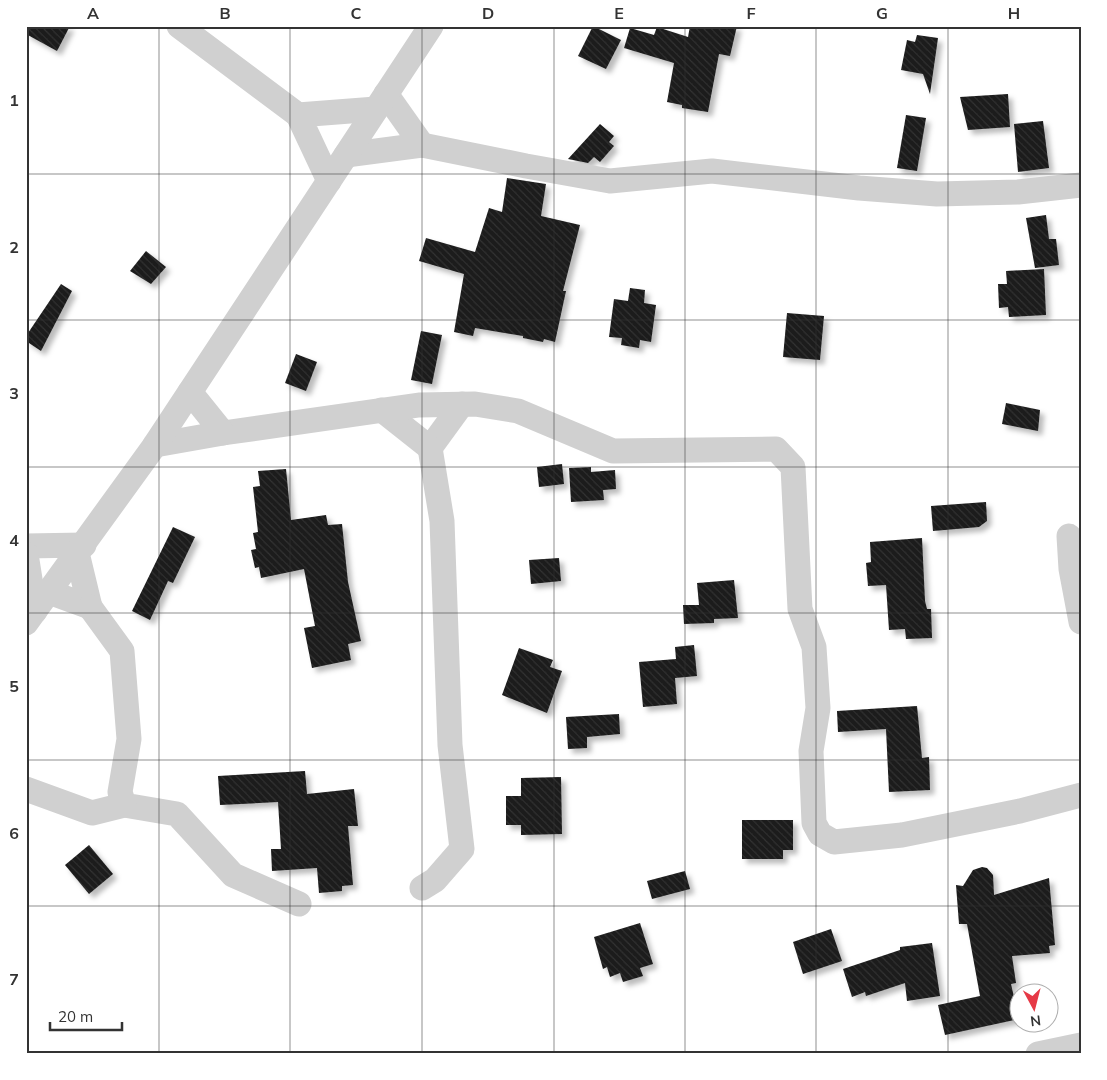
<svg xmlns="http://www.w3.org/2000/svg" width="1107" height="1080" font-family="Mulish,sans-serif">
  <defs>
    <pattern id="building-back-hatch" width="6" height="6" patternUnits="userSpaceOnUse" patternTransform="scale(1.25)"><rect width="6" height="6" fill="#1a1a1a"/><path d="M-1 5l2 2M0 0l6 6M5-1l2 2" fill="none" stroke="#333"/></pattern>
    <filter id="shadow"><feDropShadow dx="4.5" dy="4.5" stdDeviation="2.5" flood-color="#0004"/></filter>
  </defs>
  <rect width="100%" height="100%" fill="#fff"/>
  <g fill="url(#building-back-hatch)" filter="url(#shadow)">
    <path d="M 26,26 L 70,26 L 57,51 L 26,34 Z"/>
    <path d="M 593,26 L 621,40 L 606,69 L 578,56 Z"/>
    <path d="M 690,26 L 737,26 L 730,56 L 719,54 L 708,112 L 682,108 L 682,105 L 667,102 L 674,63 L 624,48 L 630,28 L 654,35 L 657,27 L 688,37 Z"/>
    <path d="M 917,35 L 938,38 L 930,94 L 923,74 L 901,70 L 907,40 L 915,42 Z"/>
    <path d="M 1008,94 L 1010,127 L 968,130 L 960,97 Z"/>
    <path d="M 906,115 L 926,118 L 917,171 L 897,168 Z"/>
    <path d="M 1043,121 L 1049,168 L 1018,172 L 1014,124 Z"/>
    <path d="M 600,124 L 614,136 L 609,142 L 614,146 L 600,162 L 594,157 L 588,163 L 568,159 Z"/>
    <path d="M 507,178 L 546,184 L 541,216 L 580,225 L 563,291 L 566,291 L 555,342 L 544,339 L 543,342 L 523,338 L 523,336 L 475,328 L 473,336 L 454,332 L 464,274 L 419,261 L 426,238 L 475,252 L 489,208 L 502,212 Z"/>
    <path d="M 1046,215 L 1049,239 L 1056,239 L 1059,265 L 1035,268 L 1026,218 Z"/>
    <path d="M 146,251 L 166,267 L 151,284 L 130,271 Z"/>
    <path d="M 1044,269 L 1046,315 L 1009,317 L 1008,307 L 999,308 L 998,284 L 1007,284 L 1006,271 Z"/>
    <path d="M 61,284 L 72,291 L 41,351 L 26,341 L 26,336 Z"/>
    <path d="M 630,288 L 645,290 L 644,303 L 656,305 L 651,342 L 640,340 L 639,348 L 621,345 L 622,338 L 609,337 L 614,299 L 628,301 Z"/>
    <path d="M 787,313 L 824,316 L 820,360 L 783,357 Z"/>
    <path d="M 421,331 L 442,335 L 432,384 L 411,380 Z"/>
    <path d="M 296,354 L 317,362 L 306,391 L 285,383 Z"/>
    <path d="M 1006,403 L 1040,410 L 1038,431 L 1002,424 Z"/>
    <path d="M 562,464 L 564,484 L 539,487 L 537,467 Z"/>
    <path d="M 591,467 L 591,472 L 615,470 L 616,489 L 603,490 L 604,500 L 571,502 L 569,468 Z"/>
    <path d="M 286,469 L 291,520 L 326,515 L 328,525 L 342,524 L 348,582 L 361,641 L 348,644 L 351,660 L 312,668 L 304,628 L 315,626 L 304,569 L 261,578 L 259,567 L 255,568 L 251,550 L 256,549 L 253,533 L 258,532 L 253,487 L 260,486 L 258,471 Z"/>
    <path d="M 986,502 L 987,521 L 979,527 L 933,531 L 931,506 Z"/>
    <path d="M 173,527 L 195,537 L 173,583 L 168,581 L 150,620 L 132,611 Z"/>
    <path d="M 922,538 L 925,601 L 927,609 L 931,609 L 932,638 L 906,639 L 905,629 L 889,630 L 886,585 L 868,586 L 866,563 L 871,562 L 870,542 Z"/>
    <path d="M 559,558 L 561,581 L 531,584 L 529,560 Z"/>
    <path d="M 734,580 L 738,618 L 714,619 L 714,623 L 684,624 L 683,605 L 699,605 L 697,583 Z"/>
    <path d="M 694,645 L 697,676 L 675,678 L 677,704 L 643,707 L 639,662 L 676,659 L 675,647 Z"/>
    <path d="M 519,648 L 553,660 L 550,667 L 562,671 L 547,713 L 502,695 Z"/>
    <path d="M 917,706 L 922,758 L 929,757 L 930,790 L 889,792 L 886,729 L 838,732 L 837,711 Z"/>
    <path d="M 619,714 L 620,734 L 587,737 L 587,748 L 568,749 L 566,717 Z"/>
    <path d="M 305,771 L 307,794 L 354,789 L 358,826 L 348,826 L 353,885 L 342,886 L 342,891 L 319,893 L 317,868 L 272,871 L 271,849 L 281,849 L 278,802 L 220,805 L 218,776 Z"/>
    <path d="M 561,777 L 562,834 L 521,835 L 521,825 L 506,825 L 506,796 L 521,796 L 521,778 Z"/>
    <path d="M 742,820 L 793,820 L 793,850 L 783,850 L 783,859 L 742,859 Z"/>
    <path d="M 89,845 L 113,874 L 89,894 L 65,865 Z"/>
    <path d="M 982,867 L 987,868 L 993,875 L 994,895 L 1049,878 L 1055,945 L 1049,946 L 1050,953 L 1012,956 L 1016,983 L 1011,984 L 1019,1019 L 945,1035 L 938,1005 L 980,996 L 967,924 L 959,924 L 956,885 L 963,886 L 973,870 Z"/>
    <path d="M 685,871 L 690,889 L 652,899 L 647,881 Z"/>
    <path d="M 640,923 L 653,964 L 640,968 L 643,976 L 623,982 L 620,973 L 610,977 L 607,967 L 603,969 L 594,937 Z"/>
    <path d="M 831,929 L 842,961 L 803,974 L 793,942 Z"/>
    <path d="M 932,943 L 940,996 L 907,1001 L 905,983 L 866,996 L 865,992 L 852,997 L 843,969 L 900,950 L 900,947 Z"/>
  </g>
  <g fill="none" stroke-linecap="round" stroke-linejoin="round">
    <g stroke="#d0d0d0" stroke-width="25">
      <path d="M 179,26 L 298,115"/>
      <path d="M 422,145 L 526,166 L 610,181 L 712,171 L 859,188 L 937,194 L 1018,192 L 1081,185"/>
      <path d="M 346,155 L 422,145 L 386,94"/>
      <path d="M 329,181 L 298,115 L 376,109"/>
      <path d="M 382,410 L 430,448 L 462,404"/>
      <path d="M 223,433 L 419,405 L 475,404 L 518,411 L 613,451 L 776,449 L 793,467 L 800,609 L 814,647 L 818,708 L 811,751 L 814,823 L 820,834 L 834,842 L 902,835 L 1020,811 L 1081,795"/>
      <path d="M 155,445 L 223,433 L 190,392"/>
      <path d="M 1069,536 L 1071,569 L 1081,622"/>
      <path d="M 26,546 L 84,545"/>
      <path d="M 26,554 L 35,611"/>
      <path d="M 49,592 L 90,607 L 77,553"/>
      <path d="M 90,607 L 122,651 L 129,739 L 120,792 L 124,805 L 177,814 L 233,875 L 299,904"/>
      <path d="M 26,623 L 155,445 L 431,26"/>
      <path d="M 26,789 L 92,813 L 124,805"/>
      <path d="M 422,888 L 435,880 L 462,849 L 450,745 L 442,521 L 430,448"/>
      <path d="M 1038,1054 L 1081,1045"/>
    </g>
  </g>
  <path fill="none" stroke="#333" stroke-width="1" stroke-opacity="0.55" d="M 159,26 L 159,1054M 290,26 L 290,1054M 422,26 L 422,1054M 554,26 L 554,1054M 685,26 L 685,1054M 816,26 L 816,1054M 948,26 L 948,1054M 26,174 L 1081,174M 26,320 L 1081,320M 26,467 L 1081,467M 26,613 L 1081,613M 26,760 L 1081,760M 26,906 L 1081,906"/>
  <rect width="1107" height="1080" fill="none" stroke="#ffffff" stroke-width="55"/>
  <g transform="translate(1034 1008) rotate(173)"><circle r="24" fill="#ffffff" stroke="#adadad"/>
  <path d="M0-4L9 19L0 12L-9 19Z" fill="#e63946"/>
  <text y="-8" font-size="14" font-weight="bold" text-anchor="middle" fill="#333333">N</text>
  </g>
  <path d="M50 1022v8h72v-8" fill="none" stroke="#333333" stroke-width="2.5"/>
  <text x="58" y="1022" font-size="15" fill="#333333" stroke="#ffffff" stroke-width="4" paint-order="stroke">20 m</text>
  <rect x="28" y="28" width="1052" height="1024" fill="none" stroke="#333" stroke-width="2"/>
  <g font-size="16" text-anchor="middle" font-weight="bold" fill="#333">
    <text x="93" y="19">A</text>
    <text x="225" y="19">B</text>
    <text x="356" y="19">C</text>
    <text x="488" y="19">D</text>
    <text x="619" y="19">E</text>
    <text x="751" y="19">F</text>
    <text x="882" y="19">G</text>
    <text x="1014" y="19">H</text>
    <text x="14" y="106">1</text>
    <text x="14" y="253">2</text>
    <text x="14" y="399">3</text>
    <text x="14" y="546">4</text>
    <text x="14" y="692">5</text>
    <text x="14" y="839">6</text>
    <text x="14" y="985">7</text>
  </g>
</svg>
